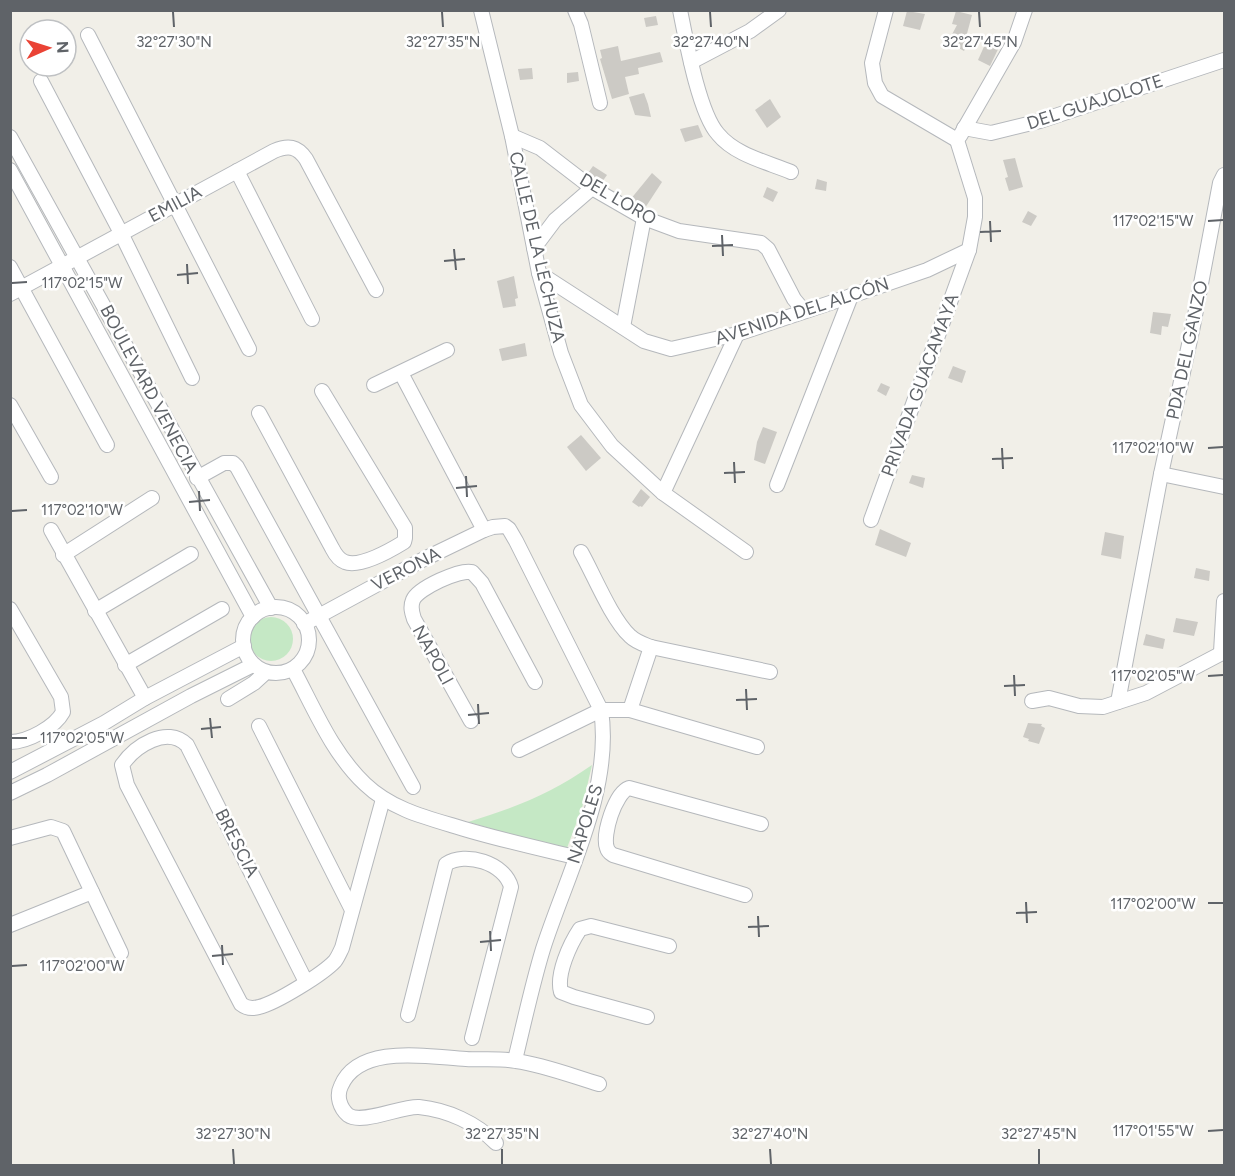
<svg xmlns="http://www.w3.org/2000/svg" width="1235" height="1176" font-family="Figtree,sans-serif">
  <rect width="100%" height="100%" fill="#f1efe8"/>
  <g fill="#c5e8c5">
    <circle cx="271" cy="639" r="22"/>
    <path d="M 592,765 L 582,808 L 567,848 L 563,849 L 468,822 C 517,807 550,794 592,765 Z"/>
  </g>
  <g fill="#cccac5">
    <path d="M 907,11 L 925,14 L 920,30 L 903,26 Z"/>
    <path d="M 956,11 L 972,15 L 965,41 L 968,43 L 964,51 L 948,42 L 957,25 L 952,24 Z"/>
    <path d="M 656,16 L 658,25 L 646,27 L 644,18 Z"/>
    <path d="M 987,40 L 1001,43 L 990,66 L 978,60 Z"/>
    <path d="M 618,46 L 621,61 L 660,52 L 663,62 L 638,68 L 639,74 L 625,77 L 629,94 L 612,99 L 600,59 L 602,58 L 600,50 Z"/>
    <path d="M 532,68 L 533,79 L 520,80 L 518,69 Z"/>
    <path d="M 578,72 L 579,81 L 567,83 L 567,73 Z"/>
    <path d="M 644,93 L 648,104 L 651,117 L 635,115 L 629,97 Z"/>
    <path d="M 770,99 L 781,117 L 767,128 L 755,110 Z"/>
    <path d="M 698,125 L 703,137 L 685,142 L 680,129 Z"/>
    <path d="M 1015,158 L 1023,187 L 1009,191 L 1005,178 L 1008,177 L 1003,160 Z"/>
    <path d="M 593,166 L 607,175 L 602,182 L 588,173 Z"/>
    <path d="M 652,173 L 662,182 L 645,208 L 630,200 Z"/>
    <path d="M 817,179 L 827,182 L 826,191 L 815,189 Z"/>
    <path d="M 767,187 L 778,192 L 773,202 L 763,197 Z"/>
    <path d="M 1028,211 L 1037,216 L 1031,226 L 1022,222 Z"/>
    <path d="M 514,276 L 518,298 L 515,299 L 516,306 L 503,308 L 497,281 Z"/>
    <path d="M 1153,312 L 1171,314 L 1168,327 L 1162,326 L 1161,335 L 1150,333 Z"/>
    <path d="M 525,343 L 527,356 L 502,361 L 499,349 Z"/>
    <path d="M 953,366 L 966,371 L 962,383 L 948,378 Z"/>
    <path d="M 881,383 L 890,387 L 886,396 L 877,391 Z"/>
    <path d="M 763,427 L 777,432 L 765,464 L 754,460 L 757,442 Z"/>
    <path d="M 581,435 L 601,458 L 586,471 L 567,447 Z"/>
    <path d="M 912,475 L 925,478 L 923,488 L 909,483 Z"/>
    <path d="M 641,489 L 650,497 L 642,507 L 640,506 L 639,507 L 632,502 Z"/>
    <path d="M 880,529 L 911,543 L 906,557 L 875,545 Z"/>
    <path d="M 1105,532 L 1124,536 L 1121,559 L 1101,555 Z"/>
    <path d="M 1196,568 L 1210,571 L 1209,581 L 1194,578 Z"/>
    <path d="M 1176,618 L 1198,622 L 1194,636 L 1173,632 Z"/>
    <path d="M 1146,634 L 1165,639 L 1163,649 L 1143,645 Z"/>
    <path d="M 1028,723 L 1042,724 L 1041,726 L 1045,728 L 1039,744 L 1028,741 L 1029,739 L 1023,737 Z"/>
  </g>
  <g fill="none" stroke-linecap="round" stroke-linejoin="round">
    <g stroke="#b5b8bc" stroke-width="16">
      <g id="minor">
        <path d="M 481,10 L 512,136 L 539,273 L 561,353 L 581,405 L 612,446 L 663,493 L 746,552"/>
        <path d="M 575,10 L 581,24 L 600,103"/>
        <path d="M 680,10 C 686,40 699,113 718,134 C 735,155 767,162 791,172"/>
        <path d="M 886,10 L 872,63 L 875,83 L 882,96 L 957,140"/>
        <path d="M 88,35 L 249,349"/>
        <path d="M 691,62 L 750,31 L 779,10"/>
        <path d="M 41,81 L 121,233 L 192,378"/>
        <path d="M 964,128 L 991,133 L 1040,121 L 1224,60"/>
        <path d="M 512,136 L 540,148 L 592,188 L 644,218 L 679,231 L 761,243 L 768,249 L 794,299 L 804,311"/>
        <path d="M 960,136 L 1014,42 L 1025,10"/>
        <path d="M 10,137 L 271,608"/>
        <path d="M 10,170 L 253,617"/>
        <path d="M 237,171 L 312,319"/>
        <path d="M 534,248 L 555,220 L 592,188"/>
        <path d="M 10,267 L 107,445"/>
        <path d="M 539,273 L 644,341 L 671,349 L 737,334 L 851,296 L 927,270 L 969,250"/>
        <path d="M 10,294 L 274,151 C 288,145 297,146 306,159 L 376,290"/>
        <path d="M 623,327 L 644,218"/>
        <path d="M 401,373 L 484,530"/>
        <path d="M 374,385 L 447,350"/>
        <path d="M 10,405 L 51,477"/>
        <path d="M 259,413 L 332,548 C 335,554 339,560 345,562 C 360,568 391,550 404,542 L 405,538 L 405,528 L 322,391"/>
        <path d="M 1161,474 L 1224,487"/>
        <path d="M 197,478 L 224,463 L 233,463 L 237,467 L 413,787"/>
        <path d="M 777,485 L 851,296"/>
        <path d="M 663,493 L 737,334"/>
        <path d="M 871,520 L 969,250 L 975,217 L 975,198 L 957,140"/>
        <path d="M 51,530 L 145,698"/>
        <path d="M 581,552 C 594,575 611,618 630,636 C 636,642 643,644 651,647 L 770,672"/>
        <path d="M 63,555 L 152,498"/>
        <circle cx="276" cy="640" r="33"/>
        <path d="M 10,609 L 61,697 L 63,712 C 55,727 28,742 10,742"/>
        <path d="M 95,611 L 191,554"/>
        <path d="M 304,624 L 424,559 L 484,530 L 493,527 L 505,526 L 509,529 L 516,541 L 601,710 C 613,789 567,874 543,949 C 532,985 524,1023 515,1060"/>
        <path d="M 1221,652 L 1224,601"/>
        <path d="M 125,665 L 222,609"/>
        <path d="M 293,669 C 314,708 332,753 365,784 C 389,807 420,816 451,825 C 492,838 533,847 575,857"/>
        <path d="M 228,699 L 254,683 L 266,672"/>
        <path d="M 1032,701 L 1049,698 L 1079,706 L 1103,707 L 1146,693 L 1224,652"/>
        <path d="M 1118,702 L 1161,474 L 1193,326 L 1220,183 L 1224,175"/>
        <path d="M 630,710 L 651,647"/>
        <path d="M 471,721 L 414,619 C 412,613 410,607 413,600 C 418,588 460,569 472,572 L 482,583 L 535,682"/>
        <path d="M 259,726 L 352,910"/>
        <path d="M 519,750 L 601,710 L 630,710 L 757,747"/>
        <path d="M 10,772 L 104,723 L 145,698 L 244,646"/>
        <path d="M 10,793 L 47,775 L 191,696 L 253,665"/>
        <path d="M 10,838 L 51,827 L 63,831 L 121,953"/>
        <path d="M 745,895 L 613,855 C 610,853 608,852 607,848 C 602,835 615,793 629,788 L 761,824"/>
        <path d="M 10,925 L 92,892"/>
        <path d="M 306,982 L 187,745 C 167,725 135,746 122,765 L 127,785 L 241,1004 C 246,1008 252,1009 259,1007 C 276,1003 323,974 335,961 C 338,957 340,952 342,948 L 383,799"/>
        <path d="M 408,1015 L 446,864 C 465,851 505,863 511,887 L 472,1038"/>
        <path d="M 647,1017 L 574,997 L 561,992 C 556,974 570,944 580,929 L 591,926 L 669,946"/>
        <path d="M 496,1143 C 476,1123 448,1110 419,1107 C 401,1106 362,1125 348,1115 C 340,1108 336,1096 341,1086 C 359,1043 429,1057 466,1059 C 482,1060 500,1058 516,1061 C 544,1065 572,1076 599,1084"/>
      </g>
    </g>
    <use href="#minor" stroke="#fff" stroke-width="14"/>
  </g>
  <path fill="none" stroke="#5f6368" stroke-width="2" d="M 173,12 L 174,27M 442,12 L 443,27M 710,12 L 711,27M 979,12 L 980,27M 990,221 L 991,242M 1208,221 L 1223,220M 980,232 L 1001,231M 722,235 L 723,256M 712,246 L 733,245M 454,249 L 456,270M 444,261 L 465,259M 187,264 L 188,284M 177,275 L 198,273M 12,283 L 27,282M 1002,448 L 1003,469M 1208,448 L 1223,447M 992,459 L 1013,458M 734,462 L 735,483M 724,473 L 745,472M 466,476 L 467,497M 456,488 L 477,486M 199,491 L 200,511M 189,502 L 210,500M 12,511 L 27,510M 1014,675 L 1015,696M 1208,676 L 1223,675M 1004,686 L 1025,685M 746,689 L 747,710M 736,700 L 757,699M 478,704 L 479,724M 468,715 L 489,713M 210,718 L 212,738M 201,729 L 221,727M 12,738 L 27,738M 1026,902 L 1027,923M 1208,903 L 1223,903M 1016,913 L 1037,912M 758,916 L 759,937M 748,927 L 769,926M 490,931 L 491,951M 480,942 L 501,940M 222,945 L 223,965M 212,956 L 233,954M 12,966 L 27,965M 1208,1131 L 1223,1130M 233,1149 L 234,1164M 502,1149 L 502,1164M 770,1149 L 771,1164M 1039,1149 L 1039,1164"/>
  <g text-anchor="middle" stroke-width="5" stroke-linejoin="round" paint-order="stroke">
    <g font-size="18" fill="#5f6368" stroke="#fff">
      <text transform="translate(1095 102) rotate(-18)" y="6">DEL GUAJOLOTE</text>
      <text transform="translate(618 199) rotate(30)" y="6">DEL LORO</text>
      <text transform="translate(175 204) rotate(-28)" y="6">EMILIA</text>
      <text transform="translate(537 247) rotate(77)" y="6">CALLE DE LA LECHUZA</text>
      <text transform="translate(802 311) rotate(-18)" y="6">AVENIDA DEL ALCÓN</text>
      <text transform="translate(1187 350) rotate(-78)" y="6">PDA DEL GANZO</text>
      <text transform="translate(920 385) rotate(-70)" y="6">PRIVADA GUACAMAYA</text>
      <text transform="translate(149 389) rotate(62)" y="6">BOULEVARD VENECIA</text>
      <text transform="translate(406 569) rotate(-27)" y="6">VERONA</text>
      <text transform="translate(433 655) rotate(61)" y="6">NAPOLI</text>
      <text transform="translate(585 824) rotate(-73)" y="6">NAPOLES</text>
      <text transform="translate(237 843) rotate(63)" y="6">BRESCIA</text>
    </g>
  </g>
  <g font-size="15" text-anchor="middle" fill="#5f6368" stroke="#fff" stroke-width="5" stroke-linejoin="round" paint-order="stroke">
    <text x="174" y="47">32°27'30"N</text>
    <text x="443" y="47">32°27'35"N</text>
    <text x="711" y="47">32°27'40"N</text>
    <text x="980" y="47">32°27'45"N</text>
    <text x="1153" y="226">117°02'15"W</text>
    <text x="82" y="288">117°02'15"W</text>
    <text x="1153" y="453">117°02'10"W</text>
    <text x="82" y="515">117°02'10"W</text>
    <text x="1153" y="681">117°02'05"W</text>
    <text x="82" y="743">117°02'05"W</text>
    <text x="1153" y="909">117°02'00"W</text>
    <text x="82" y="971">117°02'00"W</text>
    <text x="1153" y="1136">117°01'55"W</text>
    <text x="233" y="1139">32°27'30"N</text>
    <text x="502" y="1139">32°27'35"N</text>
    <text x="770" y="1139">32°27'40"N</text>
    <text x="1039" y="1139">32°27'45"N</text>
  </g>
  <rect width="1235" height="1176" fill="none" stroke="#5f6368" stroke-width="24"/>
  <g transform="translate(48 48) rotate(87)"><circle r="28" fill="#ffffff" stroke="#bfc1c3" stroke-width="1.5"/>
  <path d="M0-4.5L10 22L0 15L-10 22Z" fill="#ea4335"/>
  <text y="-9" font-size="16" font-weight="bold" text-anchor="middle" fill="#5f6368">N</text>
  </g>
</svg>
